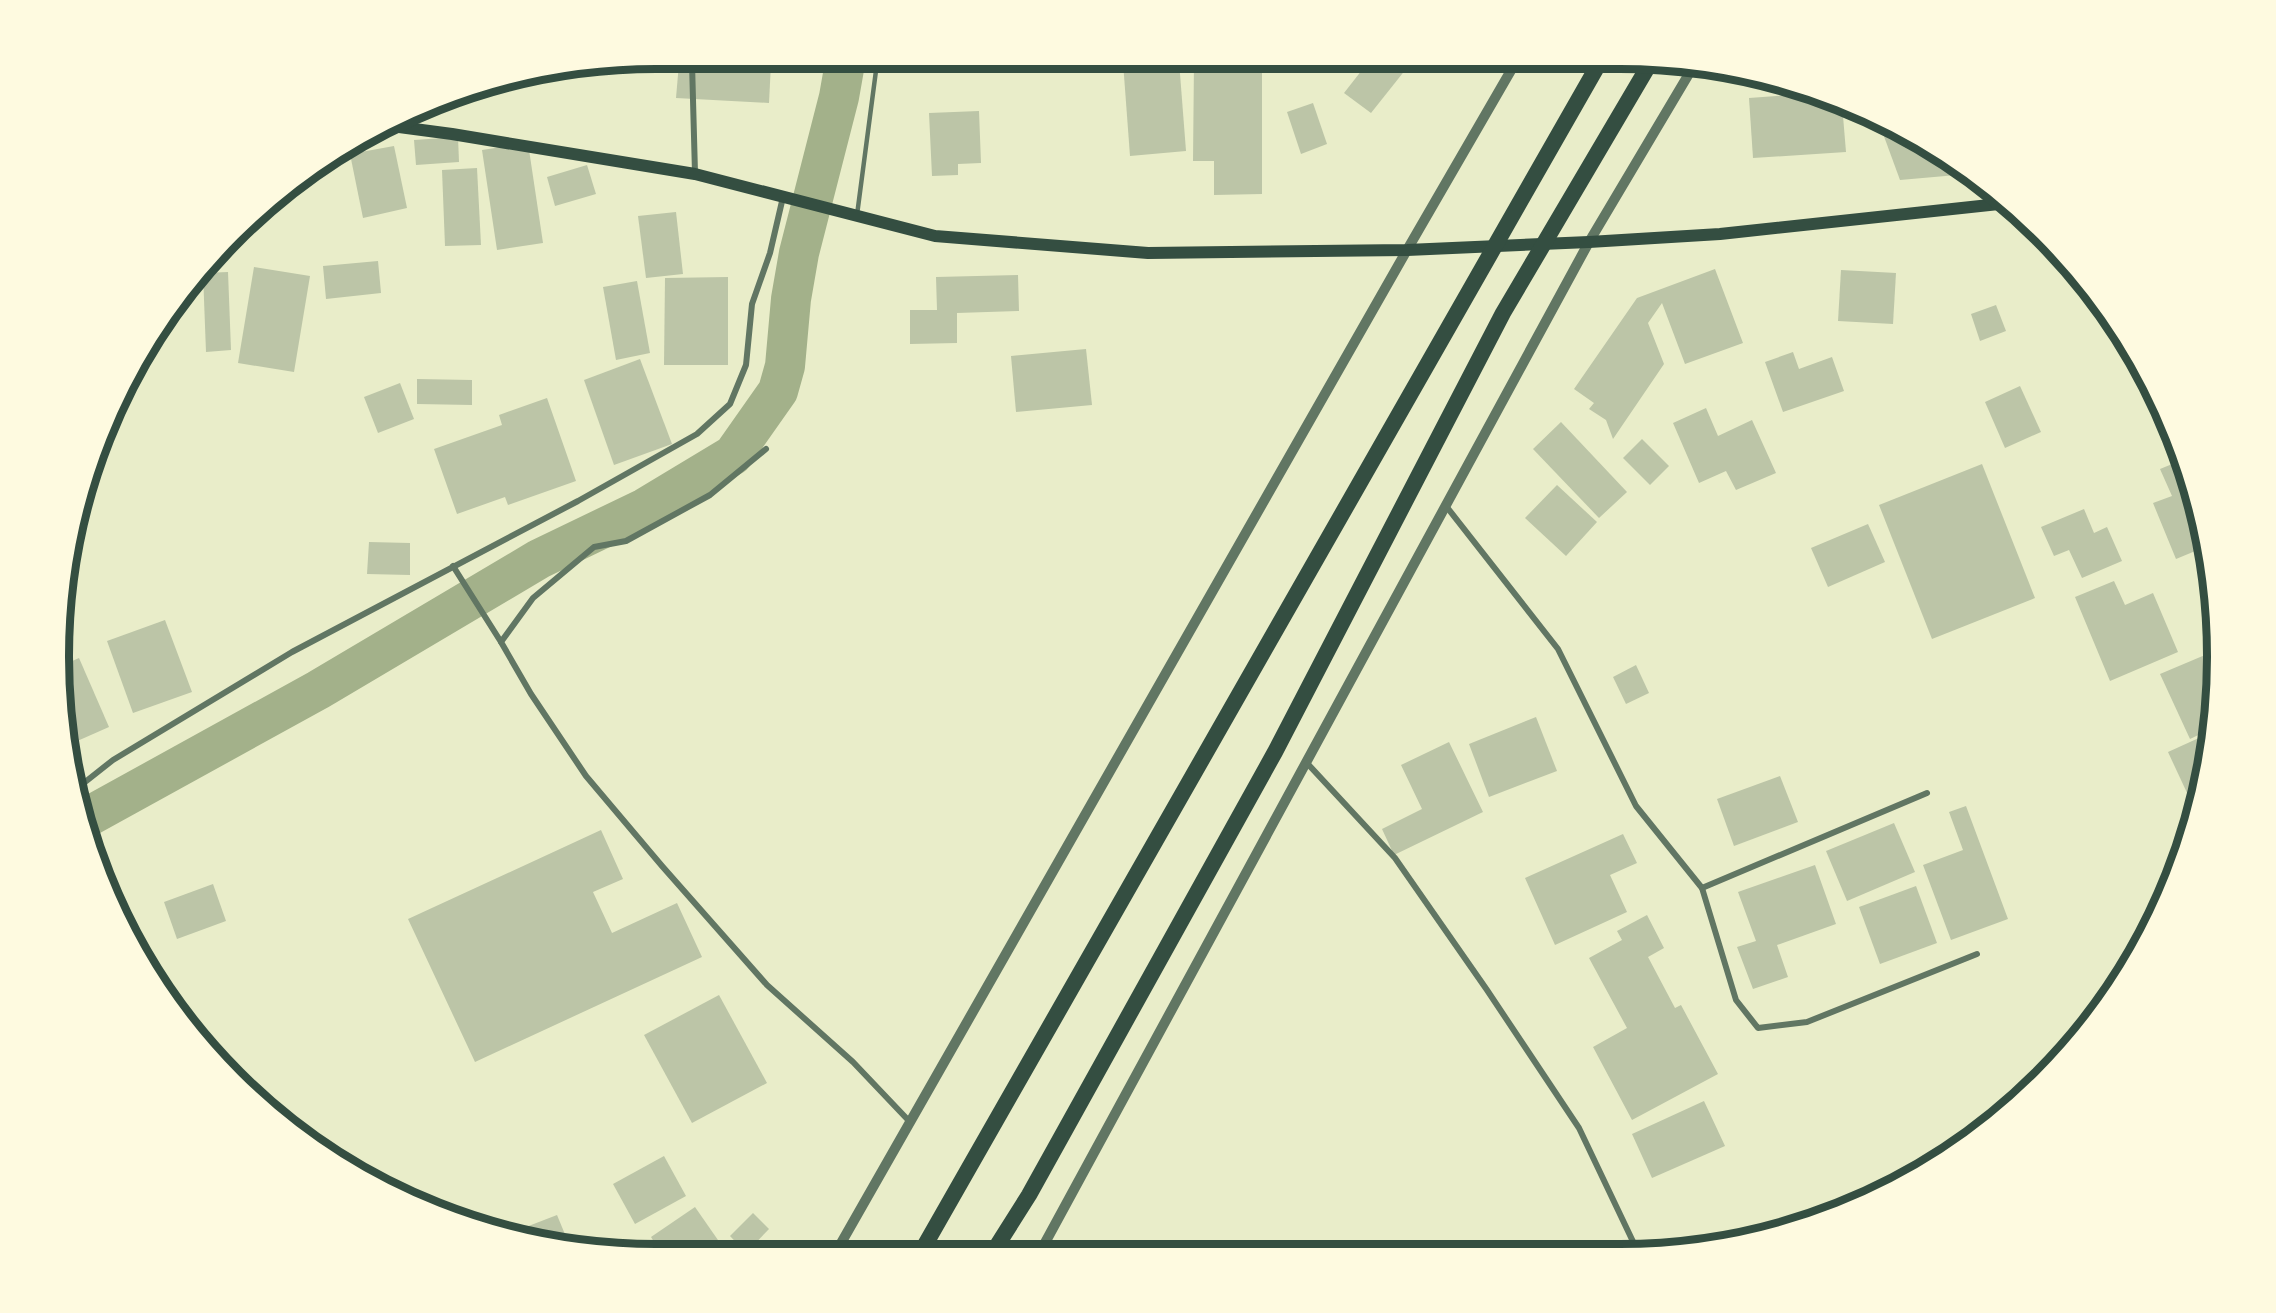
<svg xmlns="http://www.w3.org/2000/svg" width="2276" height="1313" font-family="'Times New Roman',serif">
  <rect width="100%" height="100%" fill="#e9edc9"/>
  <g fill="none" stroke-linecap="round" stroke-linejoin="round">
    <path stroke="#a3b18a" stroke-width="40" d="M 84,819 L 318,690 L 539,559 L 645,508 L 733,455 L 778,391 L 785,366 L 791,299 L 799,253 L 839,97 L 845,63"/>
  </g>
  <g fill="#bcc5a7">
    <path d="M 1179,61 L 1186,151 L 1130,156 L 1123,62 Z"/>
    <path d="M 1194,61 L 1262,61 L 1262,194 L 1214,195 L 1214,161 L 1193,161 Z"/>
    <path d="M 1369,61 L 1395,61 L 1406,69 L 1371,113 L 1344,93 Z"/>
    <path d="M 679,63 L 771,63 L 769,103 L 676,98 Z"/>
    <path d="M 1818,93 L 1842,104 L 1846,152 L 1753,158 L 1749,98 Z"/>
    <path d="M 1313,103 L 1327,144 L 1301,154 L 1287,112 Z"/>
    <path d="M 979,111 L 981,163 L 958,164 L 958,175 L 932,176 L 929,113 Z"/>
    <path d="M 1878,120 L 1919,139 L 1968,174 L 1900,180 Z"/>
    <path d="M 458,137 L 459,162 L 416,165 L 414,140 Z"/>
    <path d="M 528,143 L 543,243 L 497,250 L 482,150 Z"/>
    <path d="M 394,146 L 407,208 L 363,218 L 350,154 Z"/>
    <path d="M 587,165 L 596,194 L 555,206 L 547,177 Z"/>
    <path d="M 477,168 L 481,245 L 445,246 L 442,170 Z"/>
    <path d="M 676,212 L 683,274 L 646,278 L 638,216 Z"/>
    <path d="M 378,261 L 381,293 L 326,299 L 323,266 Z"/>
    <path d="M 254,267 L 310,276 L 294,372 L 238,363 Z"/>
    <path d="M 1715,269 L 1743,343 L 1685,364 L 1662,303 L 1648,323 L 1664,364 L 1613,439 L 1606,420 L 1589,409 L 1594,403 L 1574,389 L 1637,298 Z"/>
    <path d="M 1841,270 L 1896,273 L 1893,324 L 1838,321 Z"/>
    <path d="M 228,272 L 231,350 L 206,352 L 203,273 Z"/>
    <path d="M 1018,275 L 1019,311 L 957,313 L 957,343 L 910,344 L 910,310 L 937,310 L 936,277 Z"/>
    <path d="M 728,277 L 728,365 L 664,365 L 665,278 Z"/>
    <path d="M 637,281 L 650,353 L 616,360 L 603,287 Z"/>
    <path d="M 1996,305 L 2006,331 L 1980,341 L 1971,314 Z"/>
    <path d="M 1086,349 L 1092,405 L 1016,412 L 1011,356 Z"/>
    <path d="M 1793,352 L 1799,369 L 1832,357 L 1844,391 L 1783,412 L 1765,362 Z"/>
    <path d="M 640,359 L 672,444 L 614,465 L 584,380 Z"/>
    <path d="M 417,379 L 472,380 L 472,405 L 417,404 Z"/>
    <path d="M 400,383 L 414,419 L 378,433 L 364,397 Z"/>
    <path d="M 2020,386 L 2041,432 L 2005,448 L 1985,402 Z"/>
    <path d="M 547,398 L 576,481 L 508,505 L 505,497 L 457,514 L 434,449 L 502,425 L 499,415 Z"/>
    <path d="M 1706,408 L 1718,436 L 1752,420 L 1776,473 L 1736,490 L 1726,471 L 1699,483 L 1673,423 Z"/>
    <path d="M 1561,422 L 1627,492 L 1599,518 L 1533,449 Z"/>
    <path d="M 1642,439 L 1669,466 L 1650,485 L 1623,458 Z"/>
    <path d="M 2182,460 L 2197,502 L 2205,547 L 2176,559 L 2153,503 L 2172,496 L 2160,469 Z"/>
    <path d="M 1982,464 L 2035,598 L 1932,639 L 1879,505 Z"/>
    <path d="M 1557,485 L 1597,522 L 1566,556 L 1525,518 Z"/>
    <path d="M 2084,509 L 2094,533 L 2107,527 L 2122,561 L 2082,578 L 2069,550 L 2054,556 L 2041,527 Z"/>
    <path d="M 1868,524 L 1885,562 L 1828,587 L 1811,548 Z"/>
    <path d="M 369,542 L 410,543 L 410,575 L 367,574 Z"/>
    <path d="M 2114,581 L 2125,605 L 2153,593 L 2178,652 L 2110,681 L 2075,597 Z"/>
    <path d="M 165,620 L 192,692 L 133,713 L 107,641 Z"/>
    <path d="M 2205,655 L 2214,675 L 2213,728 L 2190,739 L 2160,674 Z"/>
    <path d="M 79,658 L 109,727 L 66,746 L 60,695 L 61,666 Z"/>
    <path d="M 1636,665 L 1649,693 L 1626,704 L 1613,677 Z"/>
    <path d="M 1536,717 L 1557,771 L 1489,797 L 1469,744 Z"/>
    <path d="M 2212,732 L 2212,735 L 2195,810 L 2168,752 Z"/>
    <path d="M 1449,742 L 1483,812 L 1394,855 L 1382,829 L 1422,809 L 1401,765 Z"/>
    <path d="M 1780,776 L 1798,822 L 1734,846 L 1717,799 Z"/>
    <path d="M 1966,806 L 2008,919 L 1951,940 L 1923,865 L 1963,850 L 1949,812 Z"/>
    <path d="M 1894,823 L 1915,872 L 1847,901 L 1826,851 Z"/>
    <path d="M 601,830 L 623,879 L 593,892 L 612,933 L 677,903 L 702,957 L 475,1062 L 408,919 Z"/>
    <path d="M 1623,834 L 1637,863 L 1610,875 L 1627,912 L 1555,945 L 1525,878 Z"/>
    <path d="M 1815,865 L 1836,924 L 1777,945 L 1788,977 L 1753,989 L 1737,947 L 1756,941 L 1738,892 Z"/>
    <path d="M 213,884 L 226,921 L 177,939 L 164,902 Z"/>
    <path d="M 1916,886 L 1937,943 L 1880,964 L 1859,907 Z"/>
    <path d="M 1647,915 L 1664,948 L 1648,957 L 1675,1008 L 1681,1005 L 1718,1074 L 1632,1120 L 1593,1047 L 1627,1028 L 1589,958 L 1622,940 L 1617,931 Z"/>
    <path d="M 719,995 L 767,1083 L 692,1123 L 644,1035 Z"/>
    <path d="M 1704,1101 L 1725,1146 L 1652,1178 L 1632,1134 Z"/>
    <path d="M 664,1156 L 686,1196 L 635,1224 L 613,1184 Z"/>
    <path d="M 695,1207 L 727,1253 L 661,1253 L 651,1237 Z"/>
    <path d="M 753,1213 L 769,1229 L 746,1253 L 730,1236 Z"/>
    <path d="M 557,1215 L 569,1244 L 513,1232 Z"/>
  </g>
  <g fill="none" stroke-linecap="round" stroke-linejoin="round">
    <path stroke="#617663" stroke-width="4.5" d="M 857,215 L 877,63"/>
    <g stroke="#617663" stroke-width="6">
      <path d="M 692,63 L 695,173"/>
      <path d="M 766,449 L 710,495 L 626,541 L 594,547 L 533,598 L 501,642 L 531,694 L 586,776 L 662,866 L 767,985 L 853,1062 L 910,1122"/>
      <path d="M 1446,506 L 1558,649 L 1636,806 L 1702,888 L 1736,1000 L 1758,1028 L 1807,1022 L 1977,954"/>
      <path d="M 453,566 L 501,642"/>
      <path d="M 1306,762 L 1395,858 L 1487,990 L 1579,1128 L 1637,1250"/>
      <path d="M 75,790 L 113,760 L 292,652 L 578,501 L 697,434 L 730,404 L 746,365 L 752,304 L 770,253 L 783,197"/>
      <path d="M 1702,888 L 1927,793"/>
    </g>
    <g stroke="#617663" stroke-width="10">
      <path d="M 836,1252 L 1407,250 L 1517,60"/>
      <path d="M 1040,1252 L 1589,242 L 1693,67"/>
    </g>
    <path stroke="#344e41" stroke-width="12" d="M 384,125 L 452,134 L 695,174 L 935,236 L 1148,253 L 1407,250 L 1589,242 L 1720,234 L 2008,203"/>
    <g stroke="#344e41" stroke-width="16">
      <path d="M 921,1252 L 1601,60"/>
      <path d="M 993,1252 L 1029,1195 L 1275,752 L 1503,313 L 1652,60"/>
    </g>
  </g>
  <path d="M0 0H2276V1313H0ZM656 69H1620A587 587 0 0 1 2207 656V657A587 587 0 0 1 1620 1244H656A587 587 0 0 1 69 657V656A587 587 0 0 1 656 69Z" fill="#fefae0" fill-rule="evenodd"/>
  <path fill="none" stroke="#344e41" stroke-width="8" d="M656 69H1620A587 587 0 0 1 2207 656V657A587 587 0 0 1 1620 1244H656A587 587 0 0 1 69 657V656A587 587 0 0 1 656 69Z"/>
</svg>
